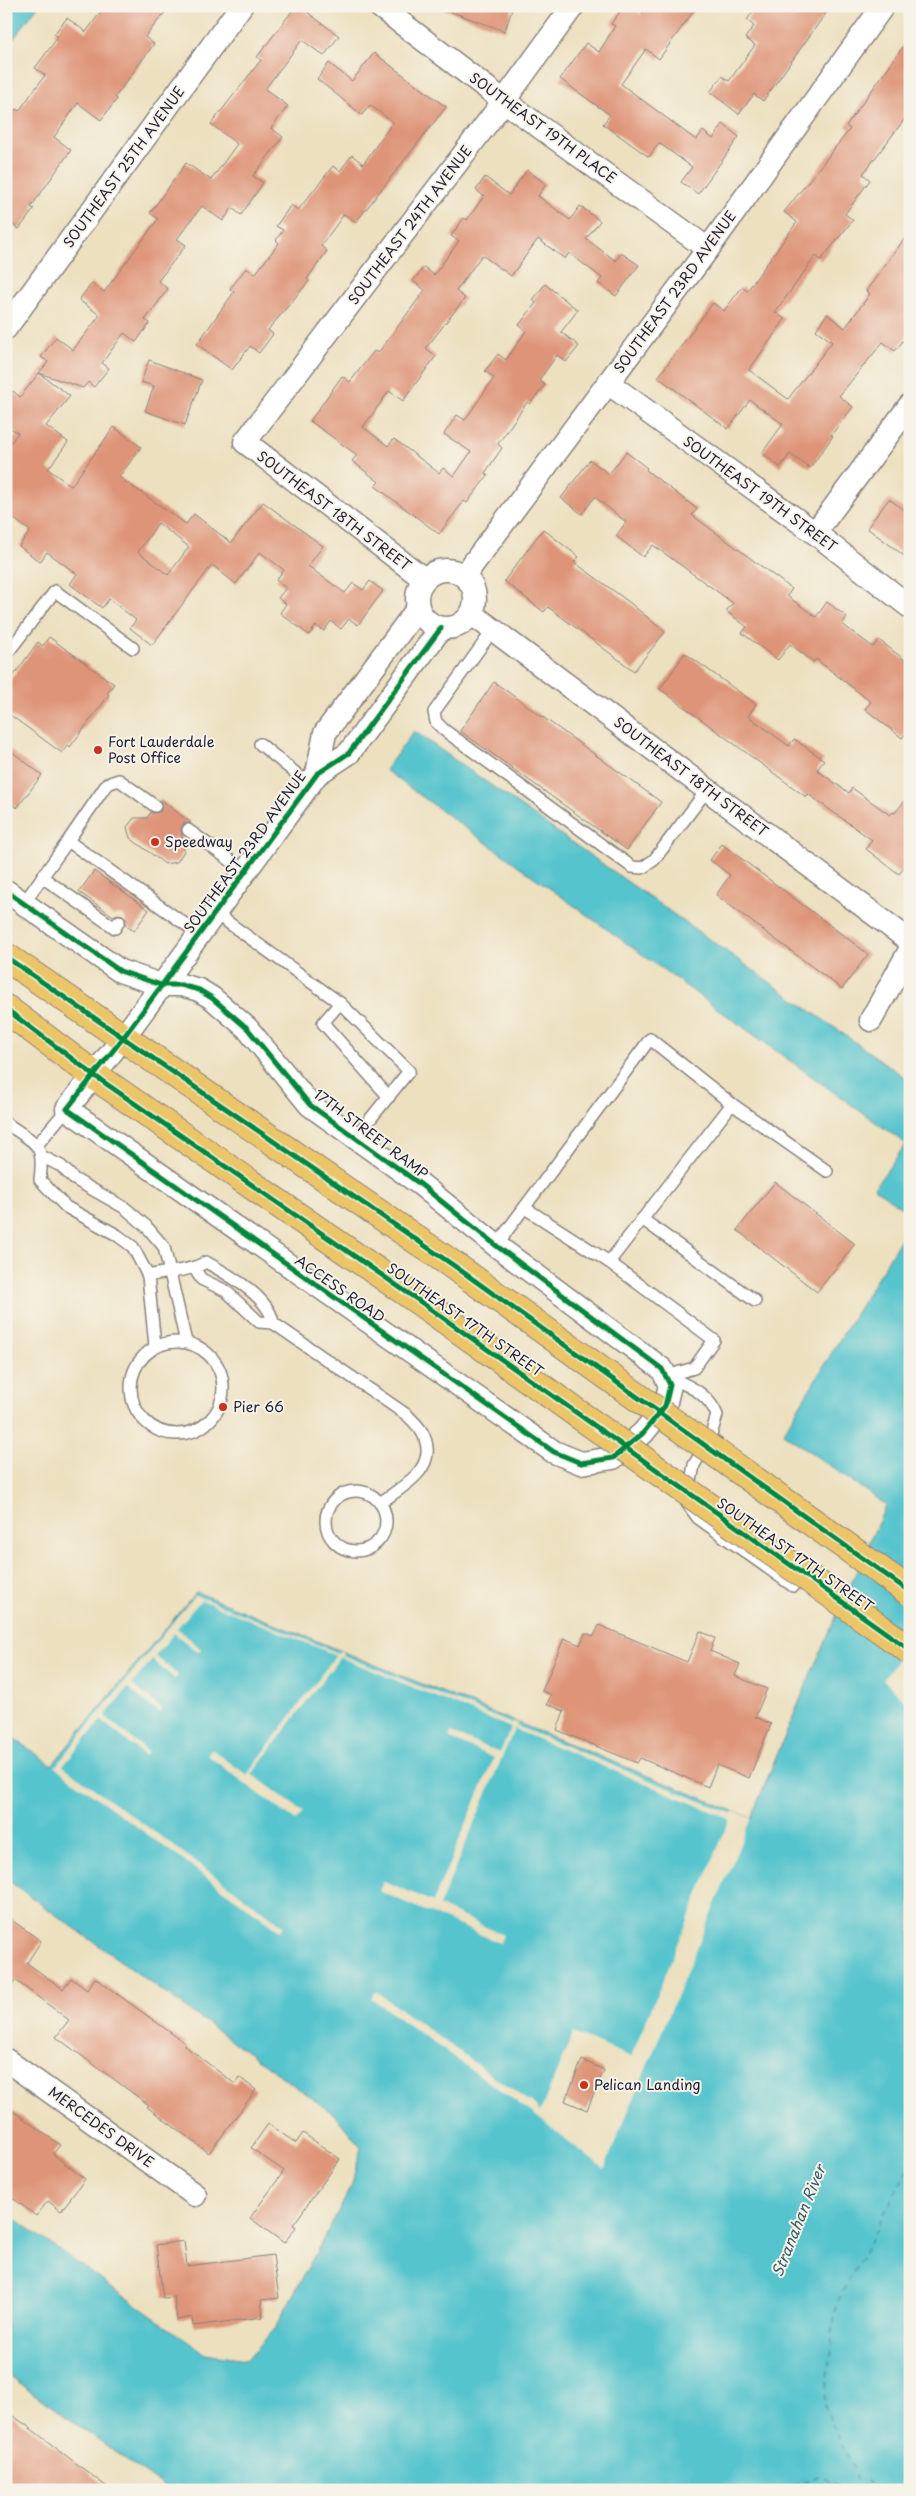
<svg xmlns="http://www.w3.org/2000/svg" width="916" height="2496" font-family="'Playpen Sans',sans-serif">
  <rect width="100%" height="100%" fill="#f7f3e8"/>
  <filter id="ink" filterUnits="userSpaceOnUse"><feTurbulence type="fractalNoise" baseFrequency=".02" numOctaves="2"/><feDisplacementMap in="SourceGraphic" scale="10" xChannelSelector="R" yChannelSelector="G"/><feConvolveMatrix kernelMatrix="1 2 1 2 8 2 1 2 1" color-interpolation-filters="sRGB"/></filter>
  <filter id="wash" filterUnits="userSpaceOnUse"><feTurbulence type="fractalNoise" baseFrequency=".0096" numOctaves="4" result="noise"/><feDisplacementMap in="SourceGraphic" scale="20" xChannelSelector="R" yChannelSelector="G"/><feGaussianBlur stdDeviation="1.12" result="paint"/><feColorMatrix in="noise" values="0 0 0 0 0 0 0 0 0 0 0 0 0 0 0 0 0 1.4 0 .05"/><feComposite in="paint" operator="in"/></filter>
  <g filter="url(#wash)">
    <rect width="100%" height="100%" fill="#ece0bf"/>
    <g fill="#57c4cd" stroke="#3c7384">
      <path d="M 6,6 L 38,6 L 6,49 Z"/>
      <path d="M 414,731 L 910,1081 L 910,1214 L 874,1188 L 906,1144 L 385,770 Z"/>
      <path d="M 910,1224 L 910,2490 L 169,2490 L 6,2374 L 6,2212 L 205,2354 L 246,2360 L 274,2330 L 351,2188 L 361,2147 L 334,2114 L 6,1879 L 6,1733 L 52,1765 L 196,1592 L 751,1818 L 812,1671 L 886,1505 L 783,1433 Z"/>
    </g>
    <g fill="#ece0bf">
      <path d="M 195,1595 L 338,1653 L 340,1650 L 343,1652 L 342,1655 L 512,1724 L 514,1722 L 517,1723 L 516,1726 L 732,1814 L 734,1811 L 751,1818 L 604,2169 L 531,2112 L 371,1998 L 375,1991 L 529,2102 L 530,2100 L 540,2112 L 573,2033 L 631,2057 L 730,1819 L 514,1729 L 439,1906 L 503,1935 L 500,1943 L 379,1891 L 384,1881 L 433,1902 L 494,1758 L 449,1738 L 451,1733 L 500,1753 L 511,1728 L 340,1657 L 252,1774 L 303,1812 L 296,1821 L 207,1755 L 211,1749 L 247,1775 L 336,1655 L 201,1600 L 177,1628 L 201,1649 L 198,1652 L 174,1633 L 155,1656 L 178,1675 L 175,1679 L 152,1660 L 132,1684 L 162,1709 L 159,1713 L 128,1688 L 105,1716 L 148,1752 L 145,1756 L 101,1720 L 63,1766 L 284,1926 L 280,1931 L 55,1767 Z"/>
      <path d="M 910,1642 L 910,1705 L 883,1680 Z"/>
    </g>
    <g fill="none" stroke-linecap="round" stroke-linejoin="round">
      <g stroke="#355b6e" stroke-width="1" stroke-dasharray="6 5" stroke-linecap="butt">
        <path d="M 782,2490 L 818,2476 L 848,2490"/>
        <path d="M 806,2490 L 829,2483"/>
        <path d="M 862,2490 L 824,2406 L 836,2305 L 910,2165"/>
      </g>
    </g>
    <g id="blocks">
      <g fill="#de9478" fill-rule="evenodd">
        <path d="M 105,6 L 170,6 L 145,37 L 154,44 L 115,97 L 117,99 L 101,120 L 78,103 L 54,137 L 71,150 L 31,207 L 34,209 L 19,229 L 6,220 L 6,122 L 16,109 L 19,111 L 45,75 L 35,68 L 58,37 L 54,34 L 67,18 L 86,32 Z"/>
        <path d="M 296,6 L 299,6 L 339,36 L 324,56 L 302,40 L 265,89 L 288,106 L 271,128 L 283,137 L 253,176 L 263,183 L 241,215 L 232,208 L 223,221 L 202,206 L 177,239 L 186,245 L 158,281 L 168,289 L 145,320 L 150,323 L 136,342 L 124,333 L 102,363 L 109,368 L 94,387 L 88,382 L 83,388 L 39,373 L 48,362 L 41,357 L 56,337 L 73,350 L 100,315 L 79,300 L 92,283 L 104,292 L 158,219 L 150,213 L 186,163 L 211,180 L 237,144 L 211,124 L 261,60 L 257,57 Z"/>
        <path d="M 441,6 L 513,6 L 505,31 L 440,8 Z"/>
        <path d="M 624,6 L 629,6 L 641,15 L 648,6 L 697,6 L 659,59 L 646,49 L 621,84 L 696,140 L 703,131 L 713,139 L 723,124 L 739,137 L 698,194 L 681,182 L 692,167 L 659,143 L 649,157 L 603,124 L 610,115 L 560,79 L 586,43 L 599,52 L 615,26 L 611,24 Z"/>
        <path d="M 757,6 L 831,6 L 763,101 L 754,94 L 739,114 L 710,92 L 722,76 L 729,81 L 755,45 L 745,38 L 754,26 L 747,20 Z"/>
        <path d="M 910,37 L 910,112 L 863,174 L 870,180 L 845,214 L 853,220 L 821,260 L 816,256 L 775,312 L 785,319 L 749,370 L 788,399 L 832,342 L 816,330 L 827,314 L 845,328 L 870,294 L 866,291 L 910,231 L 910,332 L 895,351 L 883,342 L 839,396 L 853,407 L 831,435 L 833,436 L 810,468 L 790,454 L 780,467 L 762,453 L 783,424 L 750,400 L 728,429 L 658,377 L 713,303 L 724,311 L 742,287 L 747,291 L 797,222 L 784,212 L 850,129 L 846,126 Z"/>
        <path d="M 374,53 L 446,107 L 356,222 L 344,214 L 321,246 L 327,251 L 307,279 L 309,281 L 268,330 L 273,334 L 259,353 L 250,346 L 232,370 L 197,344 L 234,292 L 230,289 L 246,268 L 255,274 L 279,243 L 276,240 L 283,230 L 276,226 L 291,205 L 298,210 L 333,166 L 340,171 L 352,155 L 363,164 L 393,122 L 370,105 L 362,115 L 317,79 L 329,63 L 352,81 Z"/>
        <path d="M 527,170 L 546,184 L 538,196 L 570,220 L 580,206 L 600,221 L 586,239 L 616,261 L 621,253 L 639,265 L 616,296 L 598,283 L 602,278 L 569,253 L 565,259 L 538,239 L 511,276 L 482,255 L 456,291 L 465,298 L 426,348 L 436,356 L 403,401 L 389,391 L 363,427 L 388,446 L 394,439 L 439,473 L 443,468 L 454,476 L 471,452 L 444,434 L 457,415 L 465,420 L 494,378 L 485,371 L 498,354 L 506,360 L 526,331 L 519,325 L 536,303 L 533,300 L 545,284 L 578,310 L 561,332 L 579,346 L 566,362 L 557,355 L 539,380 L 545,385 L 530,404 L 527,402 L 498,444 L 502,448 L 485,473 L 488,475 L 467,503 L 464,501 L 439,534 L 375,486 L 379,482 L 352,461 L 357,455 L 310,421 L 342,376 L 350,382 L 374,351 L 378,353 L 425,290 L 413,281 L 424,267 L 434,275 L 459,241 L 451,236 L 464,218 L 467,220 L 484,196 L 476,190 L 485,177 L 509,195 Z"/>
        <path d="M 149,360 L 202,380 L 185,425 L 145,411 L 154,386 L 141,382 Z"/>
        <path d="M 39,373 L 70,396 L 46,426 L 68,442 L 48,469 L 71,486 L 114,427 L 141,447 L 119,477 L 186,524 L 194,514 L 231,543 L 263,502 L 323,546 L 308,566 L 335,586 L 345,593 L 353,583 L 363,590 L 370,581 L 383,591 L 358,625 L 349,619 L 341,629 L 331,621 L 324,631 L 316,626 L 309,635 L 280,613 L 286,604 L 278,598 L 286,588 L 276,580 L 284,570 L 260,552 L 236,584 L 212,565 L 152,645 L 130,628 L 136,620 L 109,599 L 102,608 L 70,584 L 77,574 L 47,552 L 40,562 L 19,546 L 30,531 L 6,513 L 6,449 L 18,433 L 6,425 L 6,400 L 13,391 L 20,397 ZM 158,523 L 189,547 L 168,575 L 138,552 Z"/>
        <path d="M 626,452 L 647,468 L 646,470 L 697,509 L 692,515 L 792,589 L 787,596 L 816,617 L 827,602 L 847,617 L 842,624 L 873,647 L 879,640 L 910,664 L 910,728 L 902,738 L 865,709 L 871,702 L 816,659 L 814,662 L 790,644 L 778,660 L 742,633 L 747,627 L 726,611 L 733,603 L 653,545 L 643,557 L 616,536 L 626,522 L 595,497 L 582,514 L 561,498 L 590,460 L 609,474 Z"/>
        <path d="M 889,499 L 910,514 L 910,560 L 867,528 Z"/>
        <path d="M 543,529 L 579,557 L 574,562 L 629,602 L 665,632 L 634,671 L 548,607 L 544,612 L 504,581 Z"/>
        <path d="M 49,637 L 114,684 L 107,693 L 109,695 L 70,747 L 68,745 L 62,753 L 6,712 L 6,686 L 38,642 L 43,646 Z"/>
        <path d="M 685,653 L 756,704 L 748,716 L 789,746 L 794,739 L 824,760 L 817,770 L 849,793 L 852,788 L 890,815 L 893,812 L 895,813 L 910,794 L 910,860 L 899,874 L 866,849 L 872,840 L 808,794 L 806,797 L 660,689 Z"/>
        <path d="M 494,682 L 661,802 L 627,850 L 460,731 Z"/>
        <path d="M 6,747 L 42,775 L 17,808 L 6,800 Z"/>
        <path d="M 160,799 L 191,823 L 184,823 L 181,829 L 184,851 L 177,862 L 165,864 L 130,838 L 127,827 L 134,818 L 147,818 L 151,812 L 155,813 L 161,811 L 162,806 Z"/>
        <path d="M 722,844 L 868,954 L 842,989 L 716,895 L 730,875 L 710,860 Z"/>
        <path d="M 94,871 L 149,910 L 134,931 L 125,925 L 126,920 L 123,915 L 118,914 L 113,916 L 79,892 Z"/>
        <path d="M 775,1182 L 855,1244 L 817,1292 L 737,1230 Z"/>
        <path d="M 599,1625 L 687,1662 L 700,1631 L 715,1638 L 710,1651 L 740,1664 L 735,1676 L 767,1689 L 755,1717 L 771,1724 L 749,1778 L 717,1765 L 708,1787 L 640,1758 L 637,1763 L 557,1730 L 564,1711 L 547,1704 L 551,1695 L 542,1691 L 564,1638 L 580,1645 L 585,1633 L 594,1636 Z"/>
        <path d="M 6,1916 L 41,1941 L 27,1963 L 63,1989 L 71,1978 L 87,1990 L 95,1978 L 185,2043 L 184,2045 L 235,2084 L 239,2077 L 256,2090 L 209,2153 L 147,2107 L 149,2105 L 56,2037 L 69,2020 L 15,1980 L 6,1995 Z"/>
        <path d="M 582,2060 L 604,2070 L 587,2110 L 565,2101 Z"/>
        <path d="M 6,2106 L 60,2145 L 53,2154 L 85,2179 L 61,2211 L 48,2201 L 36,2216 L 6,2193 Z"/>
        <path d="M 268,2124 L 296,2143 L 303,2133 L 340,2159 L 293,2225 L 296,2227 L 284,2243 L 250,2218 L 284,2171 L 251,2148 Z"/>
        <path d="M 184,2241 L 187,2266 L 273,2255 L 279,2298 L 261,2300 L 263,2317 L 193,2326 L 192,2317 L 177,2320 L 174,2297 L 163,2298 L 156,2245 Z"/>
        <path d="M 6,2411 L 26,2425 L 111,2490 L 6,2490 Z"/>
      </g>
    </g>
  </g>
  <g filter="url(#ink)">
    <use href="#blocks" fill-opacity="0" stroke="#87817d" stroke-width="1"/>
    <g fill="none" stroke-linecap="round" stroke-linejoin="round">
      <g stroke="#87817d" stroke-width="14">
        <g id="service">
          <path d="M 493,630 L 434,712 L 436,722 L 444,730 L 632,867 L 642,868 L 654,860 L 707,790"/>
          <path d="M 6,655 L 55,591 L 133,648"/>
          <path d="M 260,744 L 309,784"/>
          <path d="M 188,830 L 245,871"/>
          <path d="M 68,841 L 107,784 L 119,780 L 155,806"/>
          <path d="M 42,877 L 115,928 L 119,921"/>
          <path d="M 23,904 L 68,841 L 199,934"/>
          <path d="M 215,913 L 340,1003 L 409,1071 L 355,1138"/>
          <path d="M 340,1003 L 323,1023 L 389,1097"/>
          <path d="M 6,1123 C 35,1144 45,1141 40,1180 L 66,1207 L 117,1235 L 133,1247 L 148,1276 L 155,1346"/>
          <path d="M 37,1145 L 67,1109"/>
          <path d="M 43,1157 L 61,1166 L 74,1179 L 125,1208 L 146,1226 L 164,1247 L 186,1342"/>
          <path d="M 525,1208 L 609,1262 L 714,1340 L 694,1368 L 667,1376"/>
          <path d="M 642,1219 L 755,1301"/>
          <path d="M 498,1247 L 506,1232 L 650,1039 L 732,1104 L 827,1171"/>
          <path d="M 609,1262 L 732,1104"/>
          <path d="M 148,1276 C 167,1271 189,1272 206,1262 C 227,1274 270,1297 273,1323 L 259,1322 L 226,1291 L 201,1279 L 195,1269"/>
          <path d="M 273,1323 L 407,1415 C 413,1421 421,1428 424,1436 C 438,1469 403,1486 380,1503"/>
          <circle cx="177" cy="1388" r="46"/>
          <path d="M 667,1376 C 689,1386 708,1393 717,1415 L 710,1438 L 717,1443"/>
          <path d="M 705,1446 L 694,1465 L 687,1503 L 698,1518 L 793,1586"/>
          <circle cx="356" cy="1521" r="30"/>
        </g>
      </g>
      <g stroke="#87817d" stroke-width="25">
        <g id="minor">
          <path d="M 379,6 L 504,101 L 708,249"/>
          <path d="M 6,328 L 241,6"/>
          <path d="M 608,383 L 815,533 L 910,607"/>
          <path d="M 815,533 L 910,405"/>
          <circle cx="446" cy="599" r="29"/>
          <path d="M 464,576 L 708,249 L 883,6"/>
          <path d="M 424,579 L 245,442 L 504,101 L 573,6"/>
          <path d="M 472,614 L 910,941"/>
          <path d="M 317,774 L 325,733 L 418,608"/>
          <path d="M 6,891 L 120,971 L 161,985 L 181,985 L 199,990 L 212,998 L 247,1028 L 310,1105 L 420,1184 L 498,1247 L 662,1369 L 670,1385 L 665,1406 L 643,1433 L 613,1458 L 581,1463 L 554,1452 L 67,1109 L 123,1038 L 317,774 L 349,753 L 441,628"/>
          <path d="M 871,1020 L 910,950"/>
          <path d="M 6,2060 L 195,2195"/>
        </g>
      </g>
      <g stroke="#87817d" stroke-width="30">
        <g id="primary">
          <path d="M 6,957 L 453,1265"/>
          <path d="M 6,1009 L 95,1076 L 425,1305"/>
        </g>
      </g>
      <path stroke="#87817d" stroke-width="3" stroke-dasharray="1 4" stroke-linecap="butt" d="M 869,2490 L 873,2480"/>
      <use href="#service" stroke="#fff" stroke-width="11"/>
      <use href="#minor" stroke="#fff" stroke-width="22"/>
      <use href="#primary" stroke="#edc569" stroke-width="28"/>
      <g stroke="#87817d" stroke-width="30" stroke-linecap="butt">
        <g id="primary-bridge">
          <path d="M 453,1265 L 910,1592"/>
          <path d="M 425,1305 L 910,1650"/>
        </g>
      </g>
      <use href="#primary-bridge" stroke="#edc569" stroke-width="28"/>
      <g stroke="#f7f3e8" stroke-width="8">
        <g id="cycleway">
          <path d="M 6,891 L 120,971 L 161,985 L 181,985 L 199,990 L 212,998 L 247,1028 L 310,1105 L 420,1184 L 498,1247 L 662,1369 L 670,1385 L 665,1406 L 643,1433 L 613,1458 L 581,1463 L 554,1452 L 67,1109 L 123,1038 L 317,774 L 349,753 L 441,628"/>
          <path d="M 6,957 L 453,1265 L 910,1592"/>
          <path d="M 6,1009 L 95,1076 L 425,1305 L 910,1650"/>
        </g>
      </g>
      <use href="#cycleway" stroke="#00873e" stroke-width="5"/>
    </g>
  </g>
  <g fill="#c8321e" stroke="#f7f3e8" stroke-width="2">
    <circle cx="98" cy="750" r="5"/>
    <circle cx="155" cy="842" r="5"/>
    <circle cx="223" cy="1407" r="5"/>
    <circle cx="584" cy="2085" r="5"/>
  </g>
  <g text-anchor="middle" stroke-width="4" stroke-linejoin="round" paint-order="stroke">
    <g font-size="14" fill="#22223b" stroke="#f7f3e8">
      <text transform="translate(543 128) rotate(36)" y="5">SOUTHEAST 19TH PLACE</text>
      <text transform="translate(124 167) rotate(-54)" y="5">SOUTHEAST 25TH AVENUE</text>
      <text transform="translate(410 225) rotate(-53)" y="5">SOUTHEAST 24TH AVENUE</text>
      <text transform="translate(675 292) rotate(-54)" y="5">SOUTHEAST 23RD AVENUE</text>
      <text transform="translate(760 494) rotate(36)" y="5">SOUTHEAST 19TH STREET</text>
      <text transform="translate(334 511) rotate(37)" y="5">SOUTHEAST 18TH STREET</text>
      <text transform="translate(691 777) rotate(37)" y="5">SOUTHEAST 18TH STREET</text>
      <text transform="translate(245 852) rotate(-54)" y="5">SOUTHEAST 23RD AVENUE</text>
      <text transform="translate(371 1134) rotate(37)" y="5">17TH STREET RAMP</text>
      <text transform="translate(340 1289) rotate(35)" y="5">ACCESS ROAD</text>
      <text transform="translate(465 1320) rotate(35)" y="5">SOUTHEAST 17TH STREET</text>
      <text transform="translate(795 1555) rotate(35)" y="5">SOUTHEAST 17TH STREET</text>
      <text transform="translate(101 2127) rotate(36)" y="5">MERCEDES DRIVE</text>
    </g>
    <g font-size="14" fill="#22223b" stroke="#f7f3e8" text-anchor="start">
      <text x="108" y="747">Fort Lauderdale<tspan x="108" dy="16">Post Office</tspan></text>
      <text x="165" y="847">Speedway</text>
      <text x="233" y="1412">Pier 66</text>
      <text x="594" y="2090">Pelican Landing</text>
    </g>
    <g font-size="15" font-style="italic" fill="#355b6e" stroke="#f7f3e8">
      <text transform="translate(799 2221) rotate(-68)" y="5">Stranahan River</text>
    </g>
  </g>
  <rect width="916" height="2496" fill="none" stroke="#f7f3e8" stroke-width="25"/>
</svg>
